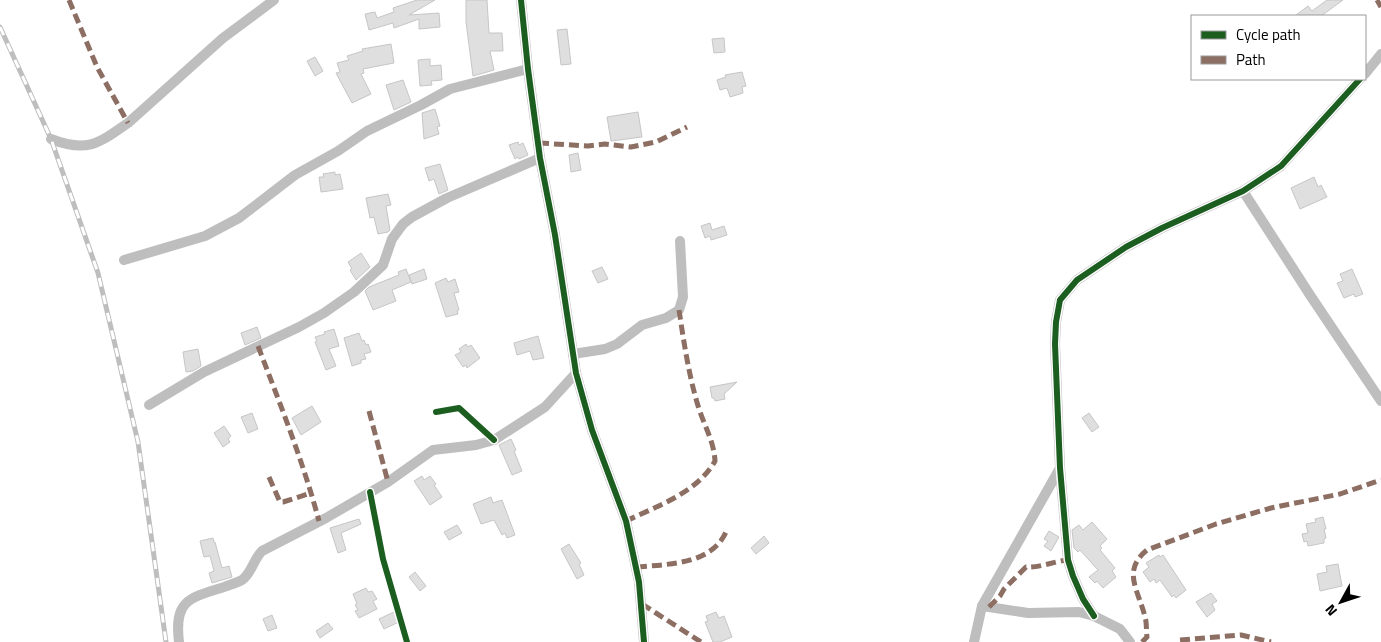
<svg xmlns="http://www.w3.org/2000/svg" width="1381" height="642" font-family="'Titillium Web',sans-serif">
  <rect width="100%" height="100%" fill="#fff"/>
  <g fill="#dfdfdf" stroke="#c6c6c6">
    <path d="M 417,0 L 435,0 L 409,15 L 439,13 L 440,27 L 419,29 L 419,19 L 394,28 L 393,23 L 369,30 L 365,14 L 375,12 L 377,18 L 394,12 L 393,8 Z"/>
    <path d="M 466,0 L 487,0 L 489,33 L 502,33 L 503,51 L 490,51 L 494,70 L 473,76 L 466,22 Z"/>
    <path d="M 1327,0 L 1343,0 L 1321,16 L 1295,16 L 1308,6 L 1312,11 Z"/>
    <path d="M 567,29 L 571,64 L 561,65 L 557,30 Z"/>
    <path d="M 724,38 L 725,52 L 714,53 L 712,39 Z"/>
    <path d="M 391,44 L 394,63 L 363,69 L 364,73 L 361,74 L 371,94 L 352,103 L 336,73 L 340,72 L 337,63 L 349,60 L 347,56 L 363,51 L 362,49 Z"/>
    <path d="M 315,57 L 323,71 L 315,76 L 307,61 Z"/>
    <path d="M 430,59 L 430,66 L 441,65 L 442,80 L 431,81 L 432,85 L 420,86 L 418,60 Z"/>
    <path d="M 742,72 L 746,86 L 742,87 L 743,93 L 730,97 L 727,88 L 720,90 L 717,80 L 726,77 L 725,75 Z"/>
    <path d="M 403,80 L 411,102 L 394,110 L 386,85 Z"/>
    <path d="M 435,109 L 440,126 L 437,127 L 439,134 L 424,139 L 422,113 Z"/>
    <path d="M 638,112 L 642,137 L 611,141 L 607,117 Z"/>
    <path d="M 518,142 L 519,145 L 523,143 L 528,155 L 519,159 L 518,157 L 515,159 L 509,145 Z"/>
    <path d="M 578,153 L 581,170 L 571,172 L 569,155 Z"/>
    <path d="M 440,164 L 448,190 L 439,194 L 434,179 L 429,181 L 425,168 Z"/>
    <path d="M 335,172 L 335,175 L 340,174 L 343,189 L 321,192 L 319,177 L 324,177 L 323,174 Z"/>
    <path d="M 1314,177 L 1318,187 L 1321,185 L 1327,197 L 1300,209 L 1291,188 Z"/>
    <path d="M 388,194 L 391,205 L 386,206 L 390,230 L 388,232 L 378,234 L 374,217 L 370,218 L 366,198 Z"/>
    <path d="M 710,223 L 712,230 L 724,226 L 727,235 L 711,240 L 710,236 L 705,238 L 701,226 Z"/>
    <path d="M 361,253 L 370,267 L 356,280 L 350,270 L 352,269 L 348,262 Z"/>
    <path d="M 602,267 L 608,279 L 598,283 L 592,271 Z"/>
    <path d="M 406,269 L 411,282 L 392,290 L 396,301 L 373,310 L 365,291 L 369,287 L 399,275 L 398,272 Z"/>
    <path d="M 424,269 L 427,279 L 412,284 L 409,275 Z"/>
    <path d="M 1352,269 L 1363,294 L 1355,297 L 1354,294 L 1344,298 L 1337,283 L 1343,281 L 1340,274 Z"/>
    <path d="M 446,278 L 448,282 L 455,279 L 459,292 L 454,293 L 459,310 L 457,311 L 458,314 L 446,317 L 435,283 Z"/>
    <path d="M 257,327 L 261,338 L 245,345 L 241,333 Z"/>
    <path d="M 334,329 L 339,346 L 329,349 L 336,366 L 326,370 L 315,342 L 317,341 L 315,337 L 325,334 L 324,332 Z"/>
    <path d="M 359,333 L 362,341 L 364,340 L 366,345 L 368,344 L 371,352 L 364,354 L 366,359 L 361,360 L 361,363 L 352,366 L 344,338 Z"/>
    <path d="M 538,336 L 544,358 L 533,360 L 530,351 L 517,355 L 514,343 Z"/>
    <path d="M 466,344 L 468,347 L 471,345 L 480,358 L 467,368 L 466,365 L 463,367 L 455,355 L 461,352 L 459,349 Z"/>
    <path d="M 198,349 L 201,366 L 193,371 L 186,372 L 183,352 Z"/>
    <path d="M 737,382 L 724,394 L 725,399 L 715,401 L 714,398 L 712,398 L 710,387 Z"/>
    <path d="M 312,406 L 321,422 L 301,435 L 292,418 Z"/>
    <path d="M 252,413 L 258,429 L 248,433 L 241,417 Z"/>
    <path d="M 1089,413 L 1099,427 L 1092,432 L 1082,418 Z"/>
    <path d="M 224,426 L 231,436 L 228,439 L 230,442 L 223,447 L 214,433 Z"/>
    <path d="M 511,439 L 516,450 L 514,451 L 522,471 L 512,475 L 499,445 Z"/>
    <path d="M 422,476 L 424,480 L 430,476 L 436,484 L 434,485 L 442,497 L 430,505 L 414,481 Z"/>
    <path d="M 491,497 L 493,503 L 502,500 L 515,535 L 507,538 L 505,533 L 502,535 L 494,520 L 481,524 L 473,504 Z"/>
    <path d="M 1323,517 L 1326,529 L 1324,529 L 1326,538 L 1324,539 L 1324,543 L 1308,546 L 1307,541 L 1304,542 L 1302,534 L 1308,533 L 1306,524 L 1316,522 L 1315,519 Z"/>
    <path d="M 359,519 L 361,524 L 341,533 L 346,550 L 338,553 L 330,528 Z"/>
    <path d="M 1092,522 L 1107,539 L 1100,546 L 1102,548 L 1100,550 L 1115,568 L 1112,571 L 1116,577 L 1103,588 L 1097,581 L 1095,583 L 1089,577 L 1098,570 L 1080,550 L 1078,552 L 1074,548 L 1072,530 L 1079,525 L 1083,530 Z"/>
    <path d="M 457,525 L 462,533 L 449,540 L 444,532 Z"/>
    <path d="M 1049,531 L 1059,537 L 1051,551 L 1044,546 L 1048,541 L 1044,539 Z"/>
    <path d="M 764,536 L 769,543 L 756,554 L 751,548 Z"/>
    <path d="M 213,538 L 214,542 L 215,542 L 222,568 L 229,566 L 232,577 L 212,583 L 209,573 L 214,571 L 210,556 L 204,557 L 200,541 Z"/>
    <path d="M 569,544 L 581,563 L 579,564 L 584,575 L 577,579 L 561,549 Z"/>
    <path d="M 1159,555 L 1160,557 L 1163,555 L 1186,590 L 1176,598 L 1174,595 L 1172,597 L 1160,580 L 1156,583 L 1154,579 L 1150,582 L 1143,572 L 1149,567 L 1146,563 Z"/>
    <path d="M 1338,564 L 1342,586 L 1320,591 L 1317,574 L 1327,572 L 1326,566 Z"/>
    <path d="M 415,572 L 426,586 L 420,591 L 409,577 Z"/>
    <path d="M 366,588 L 368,592 L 372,591 L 377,599 L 373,601 L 377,609 L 359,618 L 355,611 L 358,610 L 355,605 L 357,604 L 353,594 Z"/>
    <path d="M 1211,593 L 1217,601 L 1212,604 L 1215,610 L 1207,617 L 1196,602 Z"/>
    <path d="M 394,612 L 399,622 L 384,629 L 379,619 Z"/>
    <path d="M 716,612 L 719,618 L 724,616 L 732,637 L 720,642 L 713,642 L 705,622 L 708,621 L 706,616 Z"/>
    <path d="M 272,615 L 277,628 L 268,631 L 263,619 Z"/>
    <path d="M 328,623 L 333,629 L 320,638 L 316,631 Z"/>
  </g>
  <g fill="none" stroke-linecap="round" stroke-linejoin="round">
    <g stroke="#bebebe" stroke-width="10">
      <path d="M 521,0 L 528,69 L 540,158 L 555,235 L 576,373 L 592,430 L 626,521 L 639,582 L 644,642"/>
      <path d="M 1365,74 L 1381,54"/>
      <path d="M 51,139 C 87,153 98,144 128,123 L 223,38 L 274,0"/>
      <path d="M 1243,191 L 1310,295 L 1381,401"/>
      <path d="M 124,260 L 205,236 L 239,218 L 295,175 L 338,151 L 367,131 L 421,105 L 450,89 L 528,69"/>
      <path d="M 573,354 L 605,349 L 617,344 L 642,325 L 666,318 L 679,310 L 683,297 L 680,241"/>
      <path d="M 149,405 L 204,372 L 299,327 L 324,313 L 354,292 L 383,265 L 392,239 L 403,224 L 412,217 L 447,198 L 540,158"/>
      <path d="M 982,606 L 1028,613 L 1079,612 L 1094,616 L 1120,629 L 1130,642"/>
      <path d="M 1094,616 L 1083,599 L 1073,576 L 1068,560 L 1060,468 L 1055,344 L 1056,322 L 1060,300 L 1077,280 L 1126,247 L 1162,228 L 1243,191 L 1281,166 L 1360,79"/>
      <path d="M 179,642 C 174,601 188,598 224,587 C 230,585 236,583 242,580 C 252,573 253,560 262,551 L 326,518 L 388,482 L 433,450 L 476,445 L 494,440 L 545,407 L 576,373"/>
      <path d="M 974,642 L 982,606 L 1060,468"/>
    </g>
    <g stroke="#bebebe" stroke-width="5">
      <path id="rail" d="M 0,27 L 51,139 L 98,273 L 138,442 L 166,642"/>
    </g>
    <use href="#rail" stroke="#fff" stroke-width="3" stroke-dasharray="9" stroke-linecap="butt"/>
    <g stroke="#8d6e63" stroke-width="5" stroke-dasharray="10 5" stroke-linecap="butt">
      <path d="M 69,0 L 97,67 L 128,123"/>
      <path d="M 1377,0 L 1381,7"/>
      <path d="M 539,143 L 588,146 L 605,144 L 631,147 L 656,142 L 687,127"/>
      <path d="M 258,346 C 280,404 303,461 319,521"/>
      <path d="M 369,411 L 388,482"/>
      <path d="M 269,477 L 280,502 L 283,502 L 311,493"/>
      <path d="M 626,521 C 657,506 697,493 715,461 C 714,442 705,427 699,409 C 689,377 684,343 679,310"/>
      <path d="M 637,567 C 668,564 711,565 726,532"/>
      <path d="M 642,604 L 701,642"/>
      <path d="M 989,607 L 1000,596 L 1004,589 L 1026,567 C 1039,568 1055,561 1068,560"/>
      <path d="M 1180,640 L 1241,635 L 1271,642"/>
      <path d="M 1142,642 L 1147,637 C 1146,630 1147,623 1145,617 C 1139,591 1121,571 1147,550 L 1216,524 L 1271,508 L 1340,494 L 1381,480"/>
    </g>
    <g stroke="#fff" stroke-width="9">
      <g id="cycleway">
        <path d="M 521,0 L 528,69 L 540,158 L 555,235 L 576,373 L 592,430 L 626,521 L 639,582 L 644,642"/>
        <path d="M 436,412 L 459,408 L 494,440"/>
        <path d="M 370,492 L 383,559 L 407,642"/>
        <path d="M 1094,616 L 1083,599 L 1073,576 L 1068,560 L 1060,468 L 1055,344 L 1056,322 L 1060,300 L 1077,280 L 1126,247 L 1162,228 L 1243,191 L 1281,166 L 1360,79"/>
      </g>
    </g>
    <use href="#cycleway" stroke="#1b5e20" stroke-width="6"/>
  </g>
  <rect x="1191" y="15" width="175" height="65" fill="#ffffff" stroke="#999999"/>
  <rect x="1201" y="31" width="25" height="8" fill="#1b5e20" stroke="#999999"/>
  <text x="1236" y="40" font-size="15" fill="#000000">Cycle path</text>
  <rect x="1201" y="56" width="25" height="8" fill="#8d6e63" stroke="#999999"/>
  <text x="1236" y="65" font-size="15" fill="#000000">Path</text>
  <g transform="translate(1341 602) rotate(230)" stroke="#ffffff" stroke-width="4" paint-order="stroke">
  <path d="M0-4L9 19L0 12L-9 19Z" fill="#000000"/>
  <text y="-8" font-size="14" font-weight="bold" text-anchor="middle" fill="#000000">N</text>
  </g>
</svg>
